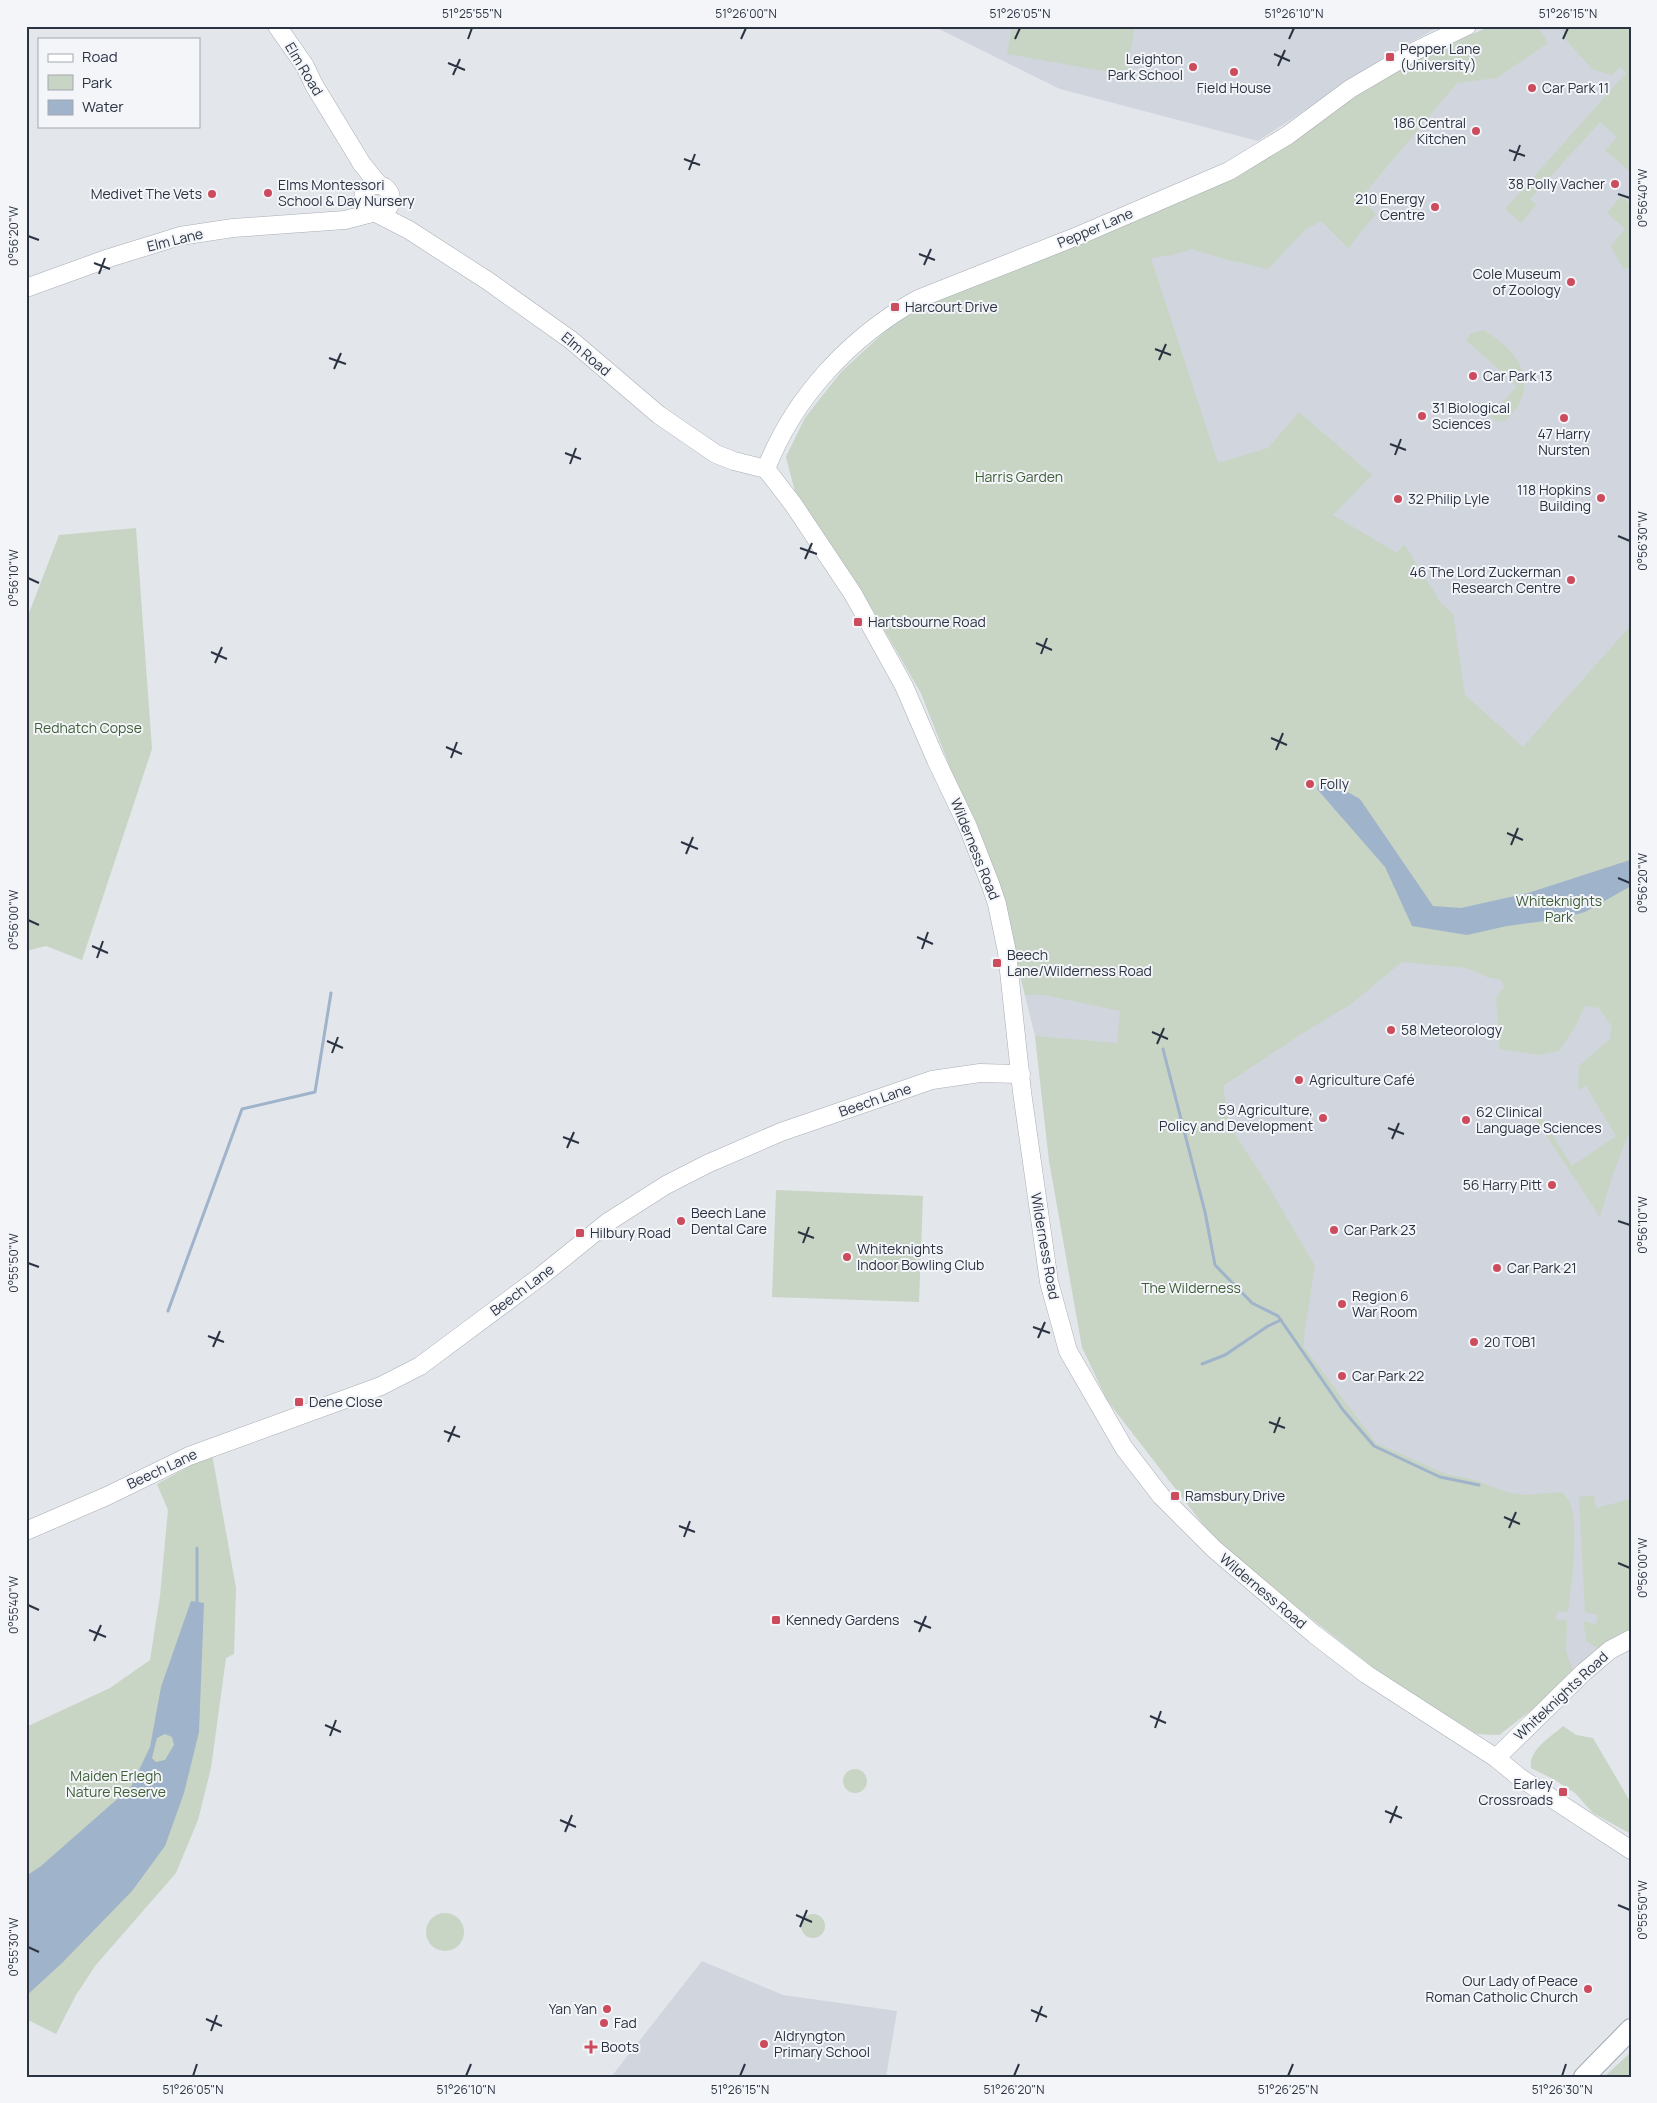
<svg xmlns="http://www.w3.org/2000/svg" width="1657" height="2103" font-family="Manrope,sans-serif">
  <rect width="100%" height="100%" fill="#e3e6eb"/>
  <g fill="#d1d5dd">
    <path d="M 933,26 L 1441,26 L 1403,46 L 1258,141 L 1060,89 Z"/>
    <path d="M 1491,26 L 1631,26 L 1631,1629 L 1620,1634 L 1598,1648 L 1574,1673 L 1499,1735 L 1477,1734 L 1370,1665 L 1219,1545 L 1107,1400 L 1082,1347 L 1049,1160 L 1035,1036 L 1000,895 L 921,693 L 860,588 L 813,523 L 795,491 L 786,457 L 805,418 L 842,371 L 1058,252 L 1339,107 L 1416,59 Z"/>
    <path d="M 702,1961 L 783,1995 L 897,2011 L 886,2077 L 611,2077 Z"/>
  </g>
  <g fill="#c8d5c4">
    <path d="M 1012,26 L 1135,26 L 1126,75 L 1007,54 Z"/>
    <path d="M 1491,26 L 1537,26 L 1548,43 L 1497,78 L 1457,83 L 1360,199 L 1376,214 L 1348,248 L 1321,221 L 1306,229 L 1268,269 L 1224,259 L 1192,249 L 1172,255 L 1151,258 L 1218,463 L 1268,448 L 1299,412 L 1372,475 L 1333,515 L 1397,553 L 1404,544 L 1441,603 L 1453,614 L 1465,695 L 1523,747 L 1631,625 L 1631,1127 L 1613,1174 L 1600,1217 L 1534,1117 L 1540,1115 L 1572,1166 L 1616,1136 L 1586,1086 L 1578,1090 L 1579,1066 L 1610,1039 L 1612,1027 L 1599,1008 L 1585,1006 L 1575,1027 L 1559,1051 L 1539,1055 L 1500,1049 L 1496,998 L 1504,987 L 1501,980 L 1487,977 L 1467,968 L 1402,962 L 1351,1004 L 1303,1033 L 1223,1086 L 1229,1125 L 1269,1187 L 1315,1266 L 1304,1335 L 1304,1347 L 1376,1443 L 1446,1474 L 1475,1480 L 1506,1492 L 1523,1495 L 1562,1492 C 1564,1494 1567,1498 1569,1501 C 1580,1523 1571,1587 1568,1612 L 1557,1611 L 1556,1619 L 1567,1621 L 1566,1651 L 1574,1673 L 1565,1684 L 1499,1735 L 1477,1734 L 1403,1688 L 1370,1665 L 1219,1545 L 1107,1400 L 1082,1347 L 1049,1160 L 1035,1036 L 1117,1043 L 1120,1011 L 1044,995 L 1025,995 L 1000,895 L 921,693 L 860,588 L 813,523 L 795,491 L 786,457 L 805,418 L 842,371 L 903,315 L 944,297 L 1058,252 L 1339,107 L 1416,59 Z"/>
    <path d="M 1562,26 L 1631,26 L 1631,173 L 1605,150 L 1617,137 L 1600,122 L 1530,199 L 1536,205 L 1521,223 L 1505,209 L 1626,73 L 1620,67 L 1612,75 L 1592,69 L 1566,40 Z"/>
    <path d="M 1621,196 L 1631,204 L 1631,267 L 1623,269 L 1611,246 L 1625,229 L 1607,213 Z"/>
    <path d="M 1484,330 C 1509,346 1535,369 1520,402 C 1518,408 1511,415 1506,420 L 1497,422 L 1490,416 L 1517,386 L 1466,340 L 1471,333 Z"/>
    <path d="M 136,528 L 152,749 L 82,960 L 46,946 L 26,951 L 26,615 L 29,613 L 59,535 Z"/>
    <path d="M 776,1190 L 923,1196 L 919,1302 L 772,1297 Z"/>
    <path d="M 212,1454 L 236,1588 L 234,1654 L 226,1658 L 211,1768 L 198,1820 L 176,1873 L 95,1966 L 76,1995 L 56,2034 L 28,2020 L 26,2023 L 26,1727 L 110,1688 L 150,1660 L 160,1596 L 168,1510 L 157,1484 Z"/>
    <path d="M 1594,1495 L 1596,1508 L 1631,1499 L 1631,1629 L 1620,1634 L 1598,1648 L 1587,1642 L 1583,1621 L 1596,1624 L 1598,1615 L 1585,1612 L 1579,1497 Z"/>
    <path d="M 1563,1726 L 1576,1735 L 1593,1738 L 1631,1803 L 1631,1834 L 1593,1813 L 1575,1793 L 1555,1780 L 1531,1768 C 1528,1750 1551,1737 1563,1726 Z"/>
    <circle cx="855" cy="1781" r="12"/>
    <circle cx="445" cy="1932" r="19"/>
    <circle cx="813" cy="1926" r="12"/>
    <path d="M 1631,2052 L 1631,2077 L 1604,2077 Z"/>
  </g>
  <g fill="#9fb3ca" fill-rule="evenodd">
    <path d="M 1322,780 L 1328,781 L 1360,799 L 1433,906 L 1461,908 L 1528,893 L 1630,860 L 1631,886 L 1585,912 L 1560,919 L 1507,926 L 1467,935 L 1412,926 L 1385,867 L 1317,789 L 1319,783 Z"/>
    <path d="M 191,1601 L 204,1603 L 199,1732 L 184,1793 L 165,1846 L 132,1891 L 62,1963 L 26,1996 L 26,1876 L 41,1866 L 131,1787 L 150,1747 L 161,1687 ZM 165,1734 L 172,1737 L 174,1745 L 165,1760 L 156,1762 L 152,1758 L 157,1738 Z"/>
  </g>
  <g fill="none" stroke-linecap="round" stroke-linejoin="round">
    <g stroke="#9fb3ca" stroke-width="3">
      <path d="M 1163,1049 L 1205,1212 L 1215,1265 L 1252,1303 L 1278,1316 L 1343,1410 L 1374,1446 L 1440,1477 L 1479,1485"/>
      <path d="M 168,1311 L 242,1109 L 315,1092 L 331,993"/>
      <path d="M 1202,1364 L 1225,1355 L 1268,1326 L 1281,1320"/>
      <path d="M 197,1548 L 197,1602"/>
    </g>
    <g stroke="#a8adb5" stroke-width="19">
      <g id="secondary">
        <path d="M 277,26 L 305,66 L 314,85 L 362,164 L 379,185"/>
        <circle cx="377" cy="199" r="14"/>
        <path d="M 378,214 L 409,230 L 488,281 L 571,340 L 659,415 L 716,454 L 734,461 L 766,469"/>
        <path d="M 26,288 L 109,258 L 180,236 L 233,228 L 345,220 L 372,213"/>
        <path d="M 766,469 L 793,504 L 853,594 L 904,686 L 936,760 L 968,827 L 991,886 L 997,904 L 1007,952 L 1022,1092 L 1049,1282 L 1068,1351 L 1124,1448 L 1161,1496 L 1214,1549 L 1314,1634 L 1366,1674 L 1496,1758 L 1519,1777 L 1631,1850"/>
        <path d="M 766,469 C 794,397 850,337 918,299 L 1080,235 L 1229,171 L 1288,135 L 1350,89 L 1413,52 L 1467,26"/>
        <path d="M 26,1531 L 107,1496 L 189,1456 L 381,1386 L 420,1366 L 541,1276 L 608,1222 L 666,1185 L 707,1164 L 781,1132 L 932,1080 L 980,1073 L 1021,1074"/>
        <path d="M 1496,1758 L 1584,1672 L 1610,1650 L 1631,1639"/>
      </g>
    </g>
    <g stroke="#a2aab6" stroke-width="22">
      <path id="primary" d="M 1584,2077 L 1631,2029"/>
    </g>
    <use href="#secondary" stroke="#fff" stroke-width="18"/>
    <use href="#primary" stroke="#fff" stroke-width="20"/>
  </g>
  <path fill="none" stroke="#2b3343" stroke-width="2" d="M 468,39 L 472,28M 741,39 L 746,28M 1015,39 L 1020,28M 1289,39 L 1294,28M 1563,39 L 1568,28M 1274,54 L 1290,61M 448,63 L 465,70M 1278,66 L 1285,50M 453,75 L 460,59M 1509,150 L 1525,156M 684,159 L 700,165M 1514,161 L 1520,145M 689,170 L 695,154M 1618,194 L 1630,198M 28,236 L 39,240M 919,254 L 935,260M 94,263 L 110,269M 924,265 L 931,249M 99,274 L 105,258M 1155,349 L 1171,355M 329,358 L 346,364M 1159,360 L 1166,344M 334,369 L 341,353M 1390,444 L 1406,450M 565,453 L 581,459M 1395,455 L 1401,439M 570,464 L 576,448M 1618,536 L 1630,541M 800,548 L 817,554M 805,559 L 812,543M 28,578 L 39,583M 1036,643 L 1052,650M 211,652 L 227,659M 1041,654 L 1047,638M 215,663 L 222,647M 1271,738 L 1287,745M 446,747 L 462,754M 1276,750 L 1283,733M 451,758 L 457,742M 1507,833 L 1523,840M 681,842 L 698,849M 1511,845 L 1518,828M 686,854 L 693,837M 1618,878 L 1630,883M 28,920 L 39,925M 917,937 L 933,944M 92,946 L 108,953M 922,949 L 928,932M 97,958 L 103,941M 1152,1032 L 1168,1039M 327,1041 L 343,1048M 1157,1044 L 1164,1028M 332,1053 L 338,1037M 1388,1128 L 1404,1134M 563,1137 L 579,1143M 1392,1139 L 1399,1123M 567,1148 L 574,1132M 1618,1221 L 1630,1225M 798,1232 L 814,1238M 803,1243 L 809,1227M 28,1263 L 39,1267M 1033,1327 L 1050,1333M 208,1336 L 224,1342M 1038,1338 L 1045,1322M 213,1347 L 220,1331M 1269,1422 L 1285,1428M 444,1431 L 460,1437M 1274,1433 L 1280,1417M 448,1442 L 455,1426M 1504,1517 L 1520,1524M 679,1526 L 695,1532M 1509,1528 L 1516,1512M 684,1537 L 690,1521M 1618,1563 L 1630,1568M 28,1605 L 39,1610M 914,1621 L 931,1628M 89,1630 L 106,1637M 919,1632 L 926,1616M 94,1641 L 101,1625M 1150,1716 L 1166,1723M 325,1725 L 341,1732M 1155,1728 L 1161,1711M 330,1736 L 336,1720M 1385,1811 L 1402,1818M 560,1820 L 576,1827M 1390,1823 L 1397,1806M 565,1832 L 572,1815M 1618,1905 L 1630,1910M 796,1915 L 812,1922M 800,1927 L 807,1910M 28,1947 L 39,1952M 1031,2010 L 1047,2017M 206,2019 L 222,2026M 1036,2022 L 1042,2006M 211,2031 L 217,2015M 193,2076 L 197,2064M 466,2076 L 471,2064M 740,2076 L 745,2064M 1014,2076 L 1019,2064M 1288,2076 L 1293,2064M 1562,2076 L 1566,2064"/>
  <g fill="#cc4c5d" stroke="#f3f5f8" stroke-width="2">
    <rect x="1385" y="52" width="10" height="10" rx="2.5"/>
    <circle cx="1193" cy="67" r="5"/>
    <circle cx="1234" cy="72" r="5"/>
    <circle cx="1532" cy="88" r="5"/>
    <circle cx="1476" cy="131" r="5"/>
    <circle cx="1615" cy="184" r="5"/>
    <circle cx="268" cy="193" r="5"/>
    <circle cx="212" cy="194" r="5"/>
    <circle cx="1435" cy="207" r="5"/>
    <circle cx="1571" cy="282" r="5"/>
    <rect x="890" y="302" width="10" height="10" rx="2.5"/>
    <circle cx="1473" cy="376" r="5"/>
    <circle cx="1422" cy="416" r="5"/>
    <circle cx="1564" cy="418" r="5"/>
    <circle cx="1601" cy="498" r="5"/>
    <circle cx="1398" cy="499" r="5"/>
    <circle cx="1571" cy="580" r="5"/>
    <rect x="853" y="617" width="10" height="10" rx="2.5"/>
    <circle cx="1310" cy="784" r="5"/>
    <rect x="992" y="958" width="10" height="10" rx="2.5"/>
    <circle cx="1391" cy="1030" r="5"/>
    <circle cx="1299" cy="1080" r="5"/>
    <circle cx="1323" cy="1118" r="5"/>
    <circle cx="1466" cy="1120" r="5"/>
    <circle cx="1552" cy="1185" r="5"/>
    <circle cx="681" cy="1221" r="5"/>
    <circle cx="1334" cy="1230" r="5"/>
    <rect x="575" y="1228" width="10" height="10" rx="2.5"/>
    <circle cx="847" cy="1257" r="5"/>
    <circle cx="1497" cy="1268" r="5"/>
    <circle cx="1342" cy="1304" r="5"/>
    <circle cx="1474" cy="1342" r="5"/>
    <circle cx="1342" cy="1376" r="5"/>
    <rect x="294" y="1397" width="10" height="10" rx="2.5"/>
    <rect x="1170" y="1491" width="10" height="10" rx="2.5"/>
    <rect x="771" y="1615" width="10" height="10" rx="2.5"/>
    <rect x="1558" y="1787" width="10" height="10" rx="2.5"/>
    <circle cx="1588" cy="1989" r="5"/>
    <circle cx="607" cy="2009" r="5"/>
    <circle cx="604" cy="2023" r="5"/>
    <circle cx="764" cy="2044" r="5"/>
    <path d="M588.5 2039.5h5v5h5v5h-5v5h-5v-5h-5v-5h5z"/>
  </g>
  <g text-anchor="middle" stroke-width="4" stroke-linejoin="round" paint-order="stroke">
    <g font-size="14" fill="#2b3343" stroke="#f3f5f8" text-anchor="start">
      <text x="1400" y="54">Pepper Lane<tspan x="1400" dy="16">(University)</tspan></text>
      <text x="1183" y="64" text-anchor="end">Leighton<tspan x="1183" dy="16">Park School</tspan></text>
      <text x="1234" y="93" text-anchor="middle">Field House</text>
      <text x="1542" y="93">Car Park 11</text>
      <text x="1466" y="128" text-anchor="end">186 Central<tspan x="1466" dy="16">Kitchen</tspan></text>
      <text x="1605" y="189" text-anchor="end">38 Polly Vacher</text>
      <text x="278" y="190">Elms Montessori<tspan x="278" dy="16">School &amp; Day Nursery</tspan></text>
      <text x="202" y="199" text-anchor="end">Medivet The Vets</text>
      <text x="1425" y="204" text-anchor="end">210 Energy<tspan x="1425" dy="16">Centre</tspan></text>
      <text x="1561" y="279" text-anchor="end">Cole Museum<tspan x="1561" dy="16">of Zoology</tspan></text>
      <text x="905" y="312">Harcourt Drive</text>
      <text x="1483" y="381">Car Park 13</text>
      <text x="1432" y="413">31 Biological<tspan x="1432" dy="16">Sciences</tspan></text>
      <text x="1564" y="439" text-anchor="middle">47 Harry<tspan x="1564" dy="16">Nursten</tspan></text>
      <text x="1591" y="495" text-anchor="end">118 Hopkins<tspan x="1591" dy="16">Building</tspan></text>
      <text x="1408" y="504">32 Philip Lyle</text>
      <text x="1561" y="577" text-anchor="end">46 The Lord Zuckerman<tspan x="1561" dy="16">Research Centre</tspan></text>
      <text x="868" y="627">Hartsbourne Road</text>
      <text x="1320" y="789">Folly</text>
      <text x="1007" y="960">Beech<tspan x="1007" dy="16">Lane/Wilderness Road</tspan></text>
      <text x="1401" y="1035">58 Meteorology</text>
      <text x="1309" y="1085">Agriculture Café</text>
      <text x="1313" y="1115" text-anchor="end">59 Agriculture,<tspan x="1313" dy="16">Policy and Development</tspan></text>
      <text x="1476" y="1117">62 Clinical<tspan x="1476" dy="16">Language Sciences</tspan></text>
      <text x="1542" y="1190" text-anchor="end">56 Harry Pitt</text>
      <text x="691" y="1218">Beech Lane<tspan x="691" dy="16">Dental Care</tspan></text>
      <text x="1344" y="1235">Car Park 23</text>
      <text x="590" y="1238">Hilbury Road</text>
      <text x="857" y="1254">Whiteknights<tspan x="857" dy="16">Indoor Bowling Club</tspan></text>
      <text x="1507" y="1273">Car Park 21</text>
      <text x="1352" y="1301">Region 6<tspan x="1352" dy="16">War Room</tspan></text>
      <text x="1484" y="1347">20 TOB1</text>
      <text x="1352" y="1381">Car Park 22</text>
      <text x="309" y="1407">Dene Close</text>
      <text x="1185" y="1501">Ramsbury Drive</text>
      <text x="786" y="1625">Kennedy Gardens</text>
      <text x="1553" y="1789" text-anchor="end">Earley<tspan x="1553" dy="16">Crossroads</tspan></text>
      <text x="1578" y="1986" text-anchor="end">Our Lady of Peace<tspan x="1578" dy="16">Roman Catholic Church</tspan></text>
      <text x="597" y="2014" text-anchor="end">Yan Yan</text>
      <text x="614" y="2028">Fad</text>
      <text x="774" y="2041">Aldryngton<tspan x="774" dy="16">Primary School</tspan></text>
      <text x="601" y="2052">Boots</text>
    </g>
    <g font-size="14" fill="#2b3343" stroke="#f3f5f8">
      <text transform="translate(304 69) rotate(59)" y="5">Elm Road</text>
      <text transform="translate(1095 228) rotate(-23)" y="5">Pepper Lane</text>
      <text transform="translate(175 240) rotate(-14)" y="5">Elm Lane</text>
      <text transform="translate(586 354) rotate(40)" y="5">Elm Road</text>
      <text transform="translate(975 849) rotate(68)" y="5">Wilderness Road</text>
      <text transform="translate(875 1100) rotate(-19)" y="5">Beech Lane</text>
      <text transform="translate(1045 1246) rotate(80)" y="5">Wilderness Road</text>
      <text transform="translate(522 1290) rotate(-37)" y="5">Beech Lane</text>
      <text transform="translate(162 1469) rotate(-25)" y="5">Beech Lane</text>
      <text transform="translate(1263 1591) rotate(40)" y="5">Wilderness Road</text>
      <text transform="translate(1561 1696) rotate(-43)" y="5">Whiteknights Road</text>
    </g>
    <g font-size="14" fill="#3f5e38" stroke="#f3f5f8">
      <text x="1019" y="482">Harris Garden</text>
      <text x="88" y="733">Redhatch Copse</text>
      <text x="1559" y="906">Whiteknights<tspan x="1559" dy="16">Park</tspan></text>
      <text x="1191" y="1293">The Wilderness</text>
      <text x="116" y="1781">Maiden Erlegh<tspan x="116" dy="16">Nature Reserve</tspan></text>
    </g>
  </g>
  <rect width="1657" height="2103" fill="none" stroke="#f3f5f8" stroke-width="55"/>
  <rect x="38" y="38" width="162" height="90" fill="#f3f5f8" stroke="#a3a7b0"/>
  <rect x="48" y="54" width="25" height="8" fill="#ffffff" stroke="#a3a7b0"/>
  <text x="82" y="62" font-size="15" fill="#2b3343">Road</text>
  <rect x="48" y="75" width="25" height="15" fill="#c8d5c4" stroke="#a3a7b0"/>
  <text x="82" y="88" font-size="15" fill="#2b3343">Park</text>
  <rect x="48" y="100" width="25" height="15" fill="#9fb3ca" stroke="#a3a7b0"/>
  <text x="82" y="112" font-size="15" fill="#2b3343">Water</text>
  <rect x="28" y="28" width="1602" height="2048" fill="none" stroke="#2b3343" stroke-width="2"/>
  <g font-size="12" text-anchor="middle" fill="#2b3343">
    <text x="472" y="18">51°25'55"N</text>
    <text x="746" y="18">51°26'00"N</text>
    <text x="1020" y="18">51°26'05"N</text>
    <text x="1294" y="18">51°26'10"N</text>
    <text x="1568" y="18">51°26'15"N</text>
    <text transform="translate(1643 198) rotate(-90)" y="4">0°56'40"W</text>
    <text transform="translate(14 236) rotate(-90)" y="4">0°56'20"W</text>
    <text transform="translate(1643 541) rotate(-90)" y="4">0°56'30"W</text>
    <text transform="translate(14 578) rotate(-90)" y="4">0°56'10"W</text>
    <text transform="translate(1643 883) rotate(-90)" y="4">0°56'20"W</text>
    <text transform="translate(14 920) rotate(-90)" y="4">0°56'00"W</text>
    <text transform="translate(1643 1225) rotate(-90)" y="4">0°56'10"W</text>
    <text transform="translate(14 1263) rotate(-90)" y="4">0°55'50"W</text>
    <text transform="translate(1643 1568) rotate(-90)" y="4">0°56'00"W</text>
    <text transform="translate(14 1605) rotate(-90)" y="4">0°55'40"W</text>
    <text transform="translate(1643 1910) rotate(-90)" y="4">0°55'50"W</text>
    <text transform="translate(14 1947) rotate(-90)" y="4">0°55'30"W</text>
    <text x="193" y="2094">51°26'05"N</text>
    <text x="466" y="2094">51°26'10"N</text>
    <text x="740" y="2094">51°26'15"N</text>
    <text x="1014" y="2094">51°26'20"N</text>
    <text x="1288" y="2094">51°26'25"N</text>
    <text x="1562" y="2094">51°26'30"N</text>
  </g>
</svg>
